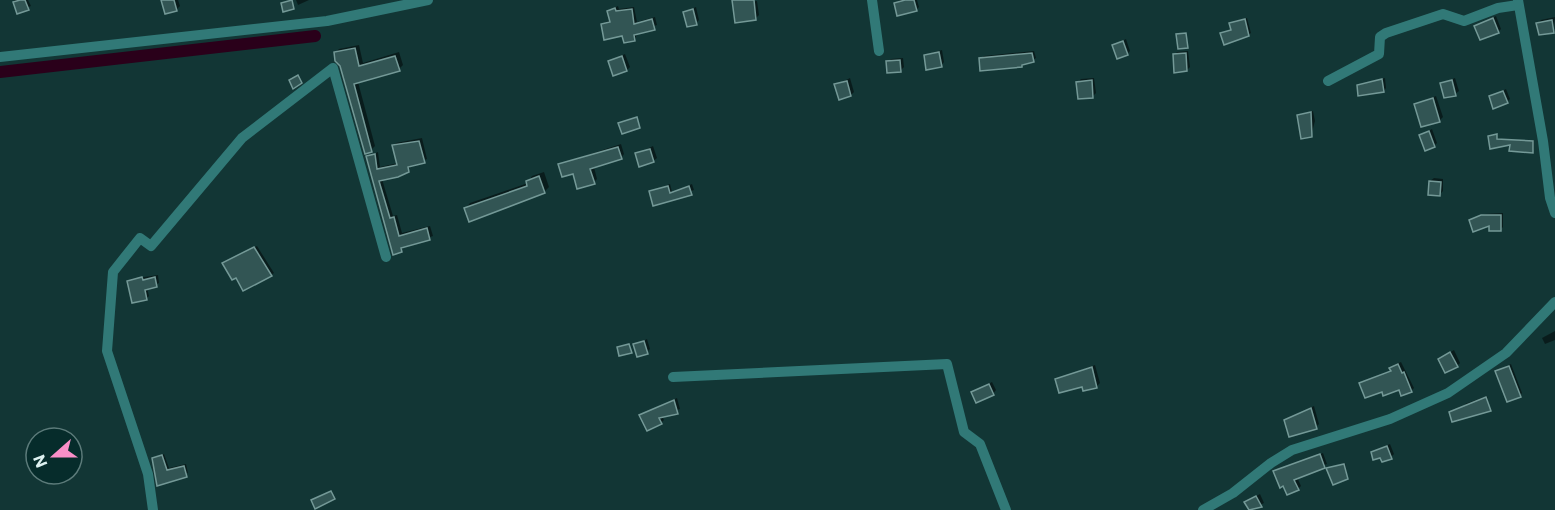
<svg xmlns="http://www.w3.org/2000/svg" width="1555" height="510" font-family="Commissioner,sans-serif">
  <rect width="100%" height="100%" fill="#123635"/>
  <g fill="#0007">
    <path d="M 14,0 L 28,0 L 31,6 L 18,12 Z"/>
    <path d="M 162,0 L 178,0 L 180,6 L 177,9 Z"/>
    <path d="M 296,0 L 309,0 L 298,5 Z"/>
    <path d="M 900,0 L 917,0 L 919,7 L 916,10 L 895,4 Z"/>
    <path d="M 757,1 L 759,15 L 756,18 L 738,3 Z"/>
    <path d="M 618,6 L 619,9 L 634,7 L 637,22 L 655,17 L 657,25 L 637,33 L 635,40 L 602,24 L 611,20 L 608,11 Z"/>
    <path d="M 696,7 L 699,20 L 696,23 L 685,12 Z"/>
    <path d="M 1496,16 L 1501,29 L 1498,32 L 1476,26 Z"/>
    <path d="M 1555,17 L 1554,31 L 1538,23 L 1541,20 Z"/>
    <path d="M 1247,18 L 1251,33 L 1248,35 L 1222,34 L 1232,29 L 1234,21 Z"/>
    <path d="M 1126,39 L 1130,51 L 1127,54 L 1114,45 Z"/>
    <path d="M 359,45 L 363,63 L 399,52 L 403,65 L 399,69 L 358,82 L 375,146 L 371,150 L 335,53 L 339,49 Z"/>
    <path d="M 942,50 L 944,62 L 941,66 L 925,55 Z"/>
    <path d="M 1034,51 L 1036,58 L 1022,66 L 981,58 L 984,56 Z"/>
    <path d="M 1188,51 L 1190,67 L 1187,70 L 1174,55 L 1177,52 Z"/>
    <path d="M 625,54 L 630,67 L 627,70 L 610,61 Z"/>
    <path d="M 903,58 L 904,67 L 901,70 L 888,62 L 891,59 Z"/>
    <path d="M 850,78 L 854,92 L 851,95 L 836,85 Z"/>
    <path d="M 1094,78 L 1096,93 L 1093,96 L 1078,82 L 1081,79 Z"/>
    <path d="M 1385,78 L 1386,88 L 1384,91 L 1358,85 Z"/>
    <path d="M 1455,78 L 1459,91 L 1455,94 L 1442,83 Z"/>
    <path d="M 1506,89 L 1510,99 L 1507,102 L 1491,97 Z"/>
    <path d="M 1436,96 L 1443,117 L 1439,121 L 1416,104 Z"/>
    <path d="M 1313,111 L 1315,121 L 1311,136 L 1298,115 Z"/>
    <path d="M 1432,129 L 1437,143 L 1434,146 L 1421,135 Z"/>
    <path d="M 1497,134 L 1498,139 L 1534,141 L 1534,150 L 1511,143 L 1491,147 L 1489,136 Z"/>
    <path d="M 422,138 L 427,159 L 411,165 L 408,171 L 382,179 L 393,216 L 397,215 L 402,233 L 430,226 L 433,236 L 404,246 L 401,251 L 367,157 L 378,152 L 380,167 L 398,163 L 393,146 L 396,143 Z"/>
    <path d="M 621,144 L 624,154 L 621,158 L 594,167 L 597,179 L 594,182 L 560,164 Z"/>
    <path d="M 653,146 L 657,158 L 653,161 L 637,154 Z"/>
    <path d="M 544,172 L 549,187 L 544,192 L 466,208 L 470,203 L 528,183 L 532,176 Z"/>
    <path d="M 1434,178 L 1443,179 L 1443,191 L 1439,195 L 1430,181 Z"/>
    <path d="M 670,184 L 672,192 L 692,184 L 694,190 L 655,204 L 651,192 Z"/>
    <path d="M 1503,213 L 1503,227 L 1501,229 L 1471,220 L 1485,214 Z"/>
    <path d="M 257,246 L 274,273 L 271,275 L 237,276 L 224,263 Z"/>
    <path d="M 158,275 L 159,283 L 147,288 L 149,296 L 147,298 L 129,282 L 131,279 Z"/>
    <path d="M 1555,331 L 1555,340 L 1545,344 L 1542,338 Z"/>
    <path d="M 647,339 L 650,349 L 647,352 L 635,345 Z"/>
    <path d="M 1454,350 L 1460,363 L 1457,366 L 1439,359 Z"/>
    <path d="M 1401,362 L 1414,388 L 1411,391 L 1400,388 L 1382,390 L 1361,383 L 1392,370 L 1394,365 Z"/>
    <path d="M 1511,364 L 1522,393 L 1520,396 L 1497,371 Z"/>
    <path d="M 1095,365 L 1100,383 L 1097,386 L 1084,389 L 1083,385 L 1057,379 Z"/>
    <path d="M 992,382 L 996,390 L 993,394 L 973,392 Z"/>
    <path d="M 1487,396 L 1490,410 L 1467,407 L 1465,404 Z"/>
    <path d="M 677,398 L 680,409 L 662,416 L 664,420 L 661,423 L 641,415 Z"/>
    <path d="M 1314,406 L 1319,424 L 1316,427 L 1286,420 Z"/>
    <path d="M 1390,444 L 1394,454 L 1391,457 L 1382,461 L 1381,456 L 1372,452 Z"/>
    <path d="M 1323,453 L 1327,464 L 1297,477 L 1301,486 L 1298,489 L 1275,471 Z"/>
    <path d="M 164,454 L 169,468 L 186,464 L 188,473 L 158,484 L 153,459 Z"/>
    <path d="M 1345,463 L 1348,478 L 1328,468 Z"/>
    <path d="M 1260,494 L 1264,503 L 1250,510 L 1246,502 Z"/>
  </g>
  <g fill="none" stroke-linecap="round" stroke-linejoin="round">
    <path stroke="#2a001a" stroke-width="12" d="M 0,72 L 315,36"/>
  </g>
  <g fill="#325554" stroke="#749997" stroke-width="1.5">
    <path d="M 20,0 L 25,0 L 29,10 L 17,14 L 13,2 Z"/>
    <path d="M 161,0 L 174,0 L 177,11 L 165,14 Z"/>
    <path d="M 292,0 L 294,9 L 283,12 L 281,3 Z"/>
    <path d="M 732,0 L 754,0 L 756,20 L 735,23 Z"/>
    <path d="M 905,0 L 914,0 L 917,11 L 897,16 L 894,3 Z"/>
    <path d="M 615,8 L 616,11 L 632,9 L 634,24 L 652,19 L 655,30 L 634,35 L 635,41 L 624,43 L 622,36 L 604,40 L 601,24 L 610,22 L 607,11 Z"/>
    <path d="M 693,9 L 697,25 L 687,27 L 683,12 Z"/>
    <path d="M 1493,18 L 1499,33 L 1480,40 L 1474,26 Z"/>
    <path d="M 1245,19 L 1249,36 L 1224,45 L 1220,33 L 1231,30 L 1229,23 Z"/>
    <path d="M 1552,20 L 1554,33 L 1539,35 L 1536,23 Z"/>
    <path d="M 1186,33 L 1188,48 L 1178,49 L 1176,34 Z"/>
    <path d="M 1123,41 L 1128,55 L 1117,59 L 1112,45 Z"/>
    <path d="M 355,48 L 359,66 L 395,56 L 400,71 L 354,84 L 372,152 L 365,154 L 340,66 L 335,61 L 334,52 Z"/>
    <path d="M 939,52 L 942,67 L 926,70 L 924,55 Z"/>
    <path d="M 1032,53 L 1034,62 L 1022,65 L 1022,67 L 980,71 L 979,58 Z"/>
    <path d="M 1186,53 L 1187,71 L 1174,73 L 1173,54 Z"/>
    <path d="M 622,56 L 627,71 L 613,76 L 608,61 Z"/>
    <path d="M 900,60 L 901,72 L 887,73 L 886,61 Z"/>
    <path d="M 298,75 L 302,83 L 293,89 L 289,80 Z"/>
    <path d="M 1382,79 L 1384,92 L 1358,96 L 1357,85 Z"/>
    <path d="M 1092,80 L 1093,98 L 1078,99 L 1076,82 Z"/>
    <path d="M 1452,80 L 1456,96 L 1444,98 L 1440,83 Z"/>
    <path d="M 847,81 L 851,96 L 839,100 L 834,84 Z"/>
    <path d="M 1503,91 L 1508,103 L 1493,109 L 1489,96 Z"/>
    <path d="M 1433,98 L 1440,122 L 1421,127 L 1414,104 Z"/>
    <path d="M 1311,112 L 1312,137 L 1301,139 L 1297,115 Z"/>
    <path d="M 637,117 L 640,128 L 622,134 L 618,123 Z"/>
    <path d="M 1429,131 L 1435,147 L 1425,151 L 1419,135 Z"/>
    <path d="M 1497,134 L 1497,139 L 1533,141 L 1533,153 L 1509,151 L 1510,145 L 1490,149 L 1488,136 Z"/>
    <path d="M 419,141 L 425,163 L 408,167 L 409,172 L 398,177 L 379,181 L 390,218 L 394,217 L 399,236 L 427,228 L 430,240 L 401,248 L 402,252 L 393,255 L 366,156 L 375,154 L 377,169 L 397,165 L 392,145 Z"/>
    <path d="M 618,147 L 622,159 L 590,169 L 595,184 L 577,189 L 573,174 L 562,177 L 558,164 Z"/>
    <path d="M 650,149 L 654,162 L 639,167 L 635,153 Z"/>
    <path d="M 539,176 L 545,193 L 469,222 L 464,208 L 527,186 L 526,181 Z"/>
    <path d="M 1429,181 L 1441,182 L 1440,196 L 1428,195 Z"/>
    <path d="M 668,186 L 670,193 L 689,186 L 692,195 L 653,206 L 649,191 Z"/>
    <path d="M 1481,215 L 1501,215 L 1501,231 L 1489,231 L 1489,226 L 1473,232 L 1469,220 Z"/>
    <path d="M 254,247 L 272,276 L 243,291 L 236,278 L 232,280 L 222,263 Z"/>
    <path d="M 142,277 L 143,280 L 155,277 L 157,287 L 145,290 L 147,300 L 132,303 L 127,281 Z"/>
    <path d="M 644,341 L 648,354 L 637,357 L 633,344 Z"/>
    <path d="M 629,344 L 632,353 L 619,356 L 617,347 Z"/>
    <path d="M 1450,352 L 1458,367 L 1445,373 L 1438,359 Z"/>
    <path d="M 1398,364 L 1402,373 L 1404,372 L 1412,392 L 1401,396 L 1399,390 L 1383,396 L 1382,392 L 1365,398 L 1359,383 L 1391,371 L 1389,368 Z"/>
    <path d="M 1509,366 L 1521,397 L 1507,402 L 1495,371 Z"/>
    <path d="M 1092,367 L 1097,388 L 1083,391 L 1082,387 L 1059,393 L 1055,379 Z"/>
    <path d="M 989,384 L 994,395 L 976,403 L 971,392 Z"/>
    <path d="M 1486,397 L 1491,411 L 1452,422 L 1449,412 Z"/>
    <path d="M 674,400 L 678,414 L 659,418 L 662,424 L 647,431 L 639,415 Z"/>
    <path d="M 1311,408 L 1317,429 L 1289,437 L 1284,420 Z"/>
    <path d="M 1387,446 L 1392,459 L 1382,462 L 1380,458 L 1373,460 L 1371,452 Z"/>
    <path d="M 1320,454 L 1325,468 L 1294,480 L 1299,490 L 1287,495 L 1283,486 L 1280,488 L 1273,471 Z"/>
    <path d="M 162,455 L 167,470 L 184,466 L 187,477 L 157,486 L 152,458 Z"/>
    <path d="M 1344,464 L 1348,479 L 1333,485 L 1326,468 Z"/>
    <path d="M 331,491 L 335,499 L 315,509 L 311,500 Z"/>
    <path d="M 1256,496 L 1262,507 L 1249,510 L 1244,502 Z"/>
  </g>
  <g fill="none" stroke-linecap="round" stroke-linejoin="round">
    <g stroke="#317977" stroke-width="10">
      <path d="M 872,0 L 879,51"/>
      <path d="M 1518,0 L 1543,141 L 1550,198 L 1555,213"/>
      <path d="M 0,57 L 327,21 L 428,0"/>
      <path d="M 1328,81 L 1379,54 L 1380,37 L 1386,33 L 1443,14 L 1464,21 L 1498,8 L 1518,5"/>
      <path d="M 673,377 L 947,364 L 964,432 L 980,444 L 1006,510"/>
      <path d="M 153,510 L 148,474 L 107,351 L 113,272 L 140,238 L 151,246 L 242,138 L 333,68 L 386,257"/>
      <path d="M 1203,510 L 1233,493 L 1271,463 L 1292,450 L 1390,419 L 1448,393 L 1506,353 L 1555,302"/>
    </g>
  </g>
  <g transform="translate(54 456) rotate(249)"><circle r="28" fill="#062c2b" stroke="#5c7b7a" stroke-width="1.5"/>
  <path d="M0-4.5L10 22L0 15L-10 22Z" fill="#f98fc8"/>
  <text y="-9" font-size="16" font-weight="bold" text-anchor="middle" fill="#def2f1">N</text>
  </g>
</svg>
